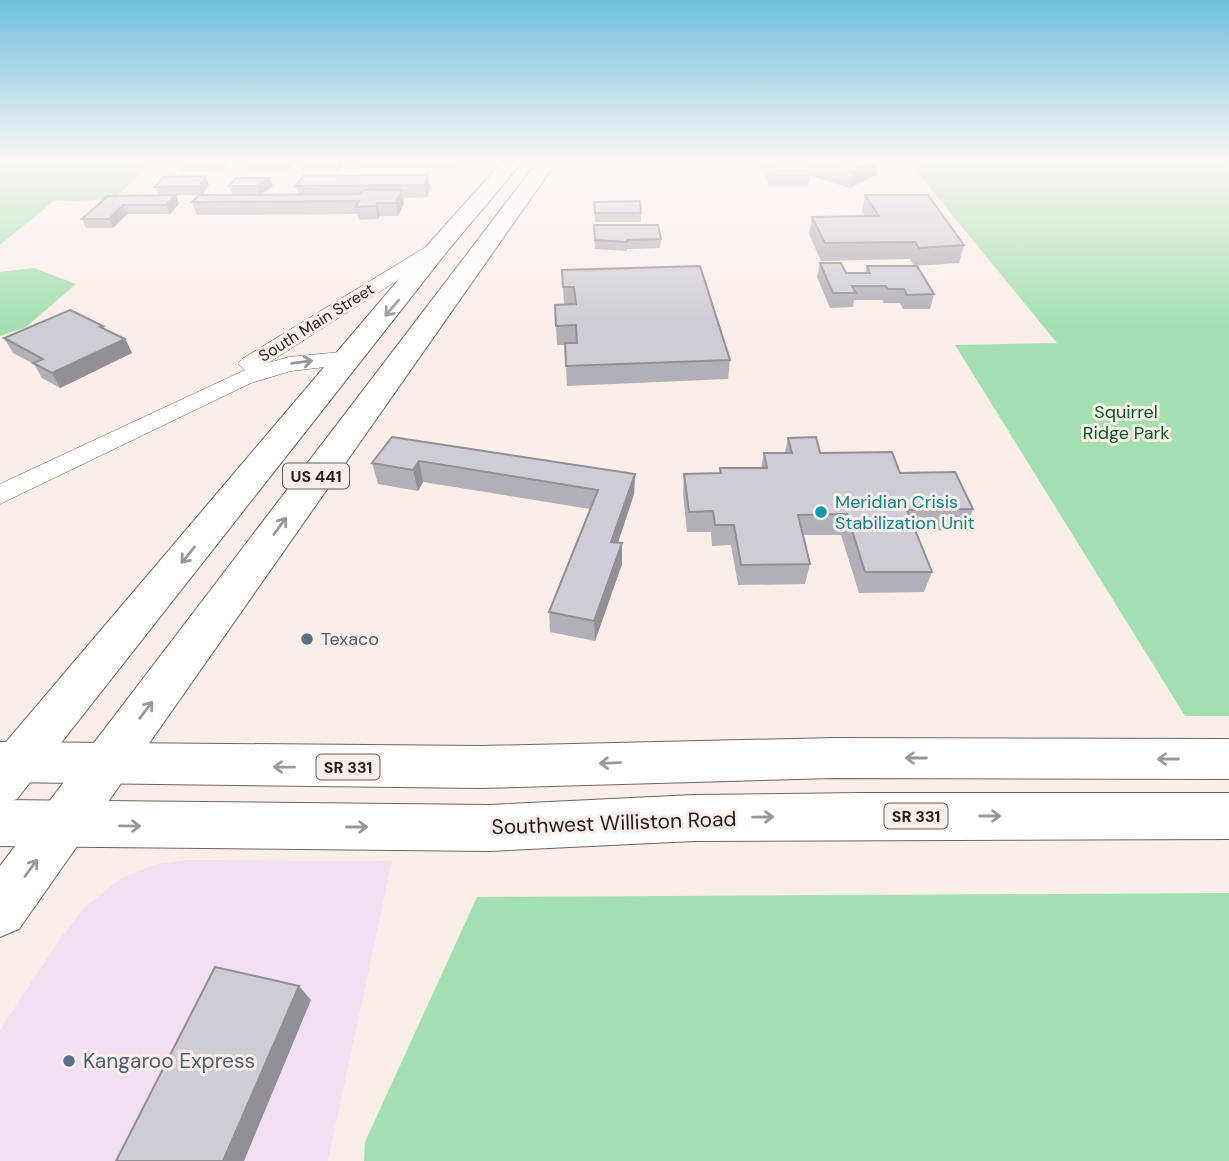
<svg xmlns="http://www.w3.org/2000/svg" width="1229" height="1161" font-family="'DM Sans',sans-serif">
  <rect width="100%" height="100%" fill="#faeee9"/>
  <path fill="#f2e0f2" d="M 188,860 L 392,861 L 328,1161 L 0,1161 L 0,1030 L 62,936 L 84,908 L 121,878 L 157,864 Z"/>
  <g fill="#a4e0af">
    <path d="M 0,161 L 150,161 L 150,166 L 112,200 L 54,201 L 0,245 Z"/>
    <path d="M 908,161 L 1229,161 L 1229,716 L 1185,716 L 955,345 L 1057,343 Z"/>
    <path d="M 34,268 L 76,284 L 26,327 L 0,336 L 0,272 Z"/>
    <path d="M 1229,893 L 1229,1161 L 364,1161 L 365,1142 L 477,897 Z"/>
  </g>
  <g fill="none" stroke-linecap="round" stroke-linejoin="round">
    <g stroke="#6f6561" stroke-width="1">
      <path id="minor" d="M 441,238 L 450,244 L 448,248 L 268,363 L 289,357 L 351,351 L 359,353 L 363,358 L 359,363 L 291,371 L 251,383 L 0,504 L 0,484 L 245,370 L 238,364 L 242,359 Z"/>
    </g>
    <g stroke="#6f6561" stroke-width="2">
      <g id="primary">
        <path d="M 503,161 L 523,161 L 449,249 L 17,799 L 0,805 L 0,749 L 433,239 Z"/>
        <path d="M 538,161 L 557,161 L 19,929 L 0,937 L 0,866 Z"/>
      </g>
    </g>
    <g stroke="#6f6561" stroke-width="2">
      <g id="trunk">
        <path d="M 834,738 L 1229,739 L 1229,779 L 834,778 L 481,788 L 0,782 L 0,742 L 481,746 Z"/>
        <path d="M 862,793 L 1229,793 L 1229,839 L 694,841 L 490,851 L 0,846 L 0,800 L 490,805 L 694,795 Z"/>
      </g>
    </g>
    <use href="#minor" fill="#fff" fill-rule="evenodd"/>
    <use href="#primary" fill="#fff" fill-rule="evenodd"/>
    <use href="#trunk" fill="#fff" fill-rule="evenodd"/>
  </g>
  <g fill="#b3afb8">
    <path d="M 179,161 L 228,163 L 222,171 L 180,171 L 177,163 Z"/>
    <path d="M 246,161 L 295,161 L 290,170 L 247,171 L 245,163 Z"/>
    <path d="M 360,161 L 463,161 L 461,169 L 361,168 Z"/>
    <path d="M 759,161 L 807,161 L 810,169 L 812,161 L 879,161 L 876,175 L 850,188 L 810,176 L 808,186 L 769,186 Z"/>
    <path d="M 301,163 L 345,163 L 339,171 L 303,172 Z"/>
    <path d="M 428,175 L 430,187 L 427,197 L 403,198 L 404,203 L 398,216 L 380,216 L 378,219 L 359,220 L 357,214 L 197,215 L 192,202 L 199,195 L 158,195 L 155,187 L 209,185 L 202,195 L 232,194 L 229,186 L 270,178 L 273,186 L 261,194 L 299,194 L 296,186 Z"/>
    <path d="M 176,195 L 179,204 L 170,214 L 127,214 L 113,228 L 86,228 L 82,219 L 108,196 Z"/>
    <path d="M 865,195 L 964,245 L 959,263 L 914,266 L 910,259 L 821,261 L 809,234 L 812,217 L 865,216 L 862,212 Z"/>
    <path d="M 594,202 L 641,213 L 641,222 L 595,222 Z"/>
    <path d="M 594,225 L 661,239 L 660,248 L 627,249 L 627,251 L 595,249 Z"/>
    <path d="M 820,263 L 846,273 L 865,273 L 867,266 L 934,294 L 930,309 L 903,309 L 900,303 L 884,303 L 882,300 L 854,300 L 853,307 L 830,308 L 817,277 Z"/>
    <path d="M 562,270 L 730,360 L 728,379 L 567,386 L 565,345 L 557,345 L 555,305 L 564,305 Z"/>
    <path d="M 104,329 L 125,339 L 132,353 L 60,388 L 42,378 L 34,364 L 13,353 L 4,338 Z"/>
    <path d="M 392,437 L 635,474 L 634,494 L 618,543 L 622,564 L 595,641 L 550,632 L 549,612 L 590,509 L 423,482 L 418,491 L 378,484 L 372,463 Z"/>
    <path d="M 788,438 L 820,453 L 900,473 L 973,509 L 965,530 L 916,531 L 932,572 L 924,592 L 859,593 L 841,535 L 803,535 L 810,564 L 805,584 L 738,585 L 731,545 L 712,546 L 711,532 L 687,532 L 683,494 L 684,474 L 719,474 L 720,468 L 761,468 L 764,453 L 785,453 Z"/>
  </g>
  <g fill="#928f96">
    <path d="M 220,161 L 228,161 L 228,163 L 222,171 L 219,162 Z"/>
    <path d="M 295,161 L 290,170 L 287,162 Z"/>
    <path d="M 338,161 L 344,161 L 345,163 L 339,171 L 337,163 Z"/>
    <path d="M 874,161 L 879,161 L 876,175 L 850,188 L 853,172 Z"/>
    <path d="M 428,175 L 430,187 L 427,197 L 425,185 Z"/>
    <path d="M 206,176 L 209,185 L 202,195 L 199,186 Z"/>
    <path d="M 270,178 L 273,186 L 260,195 L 257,186 Z"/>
    <path d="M 402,190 L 404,203 L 398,216 L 396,203 Z"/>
    <path d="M 176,195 L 179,204 L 170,214 L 166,205 Z"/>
    <path d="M 377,203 L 380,216 L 378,219 L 376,206 Z"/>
    <path d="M 123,205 L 127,214 L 113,228 L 109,219 Z"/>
    <path d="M 125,339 L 132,353 L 60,388 L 52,373 Z"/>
    <path d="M 419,461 L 423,482 L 418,491 L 413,470 Z"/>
    <path d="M 635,474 L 634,494 L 611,563 L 611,542 Z"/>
    <path d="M 622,543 L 622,564 L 595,641 L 594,621 Z"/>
    <path d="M 299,986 L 311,1000 L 244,1161 L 223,1161 Z"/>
  </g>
  <g fill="#d0ccd6" stroke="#928f96" stroke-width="2">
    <path d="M 179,161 L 220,161 L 219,162 L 177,163 Z"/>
    <path d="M 246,161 L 288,161 L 245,163 Z"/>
    <path d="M 302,161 L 338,161 L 337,163 L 301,163 Z"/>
    <path d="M 768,161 L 807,161 L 811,170 L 771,170 Z"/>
    <path d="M 819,161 L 874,161 L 853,172 Z"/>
    <path d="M 428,175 L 425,185 L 296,186 L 303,176 Z"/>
    <path d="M 206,176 L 199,186 L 155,187 L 163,177 Z"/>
    <path d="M 236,178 L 270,178 L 257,186 L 229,186 Z"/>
    <path d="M 363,190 L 402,190 L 396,203 L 377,203 L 376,206 L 356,207 L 359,201 L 192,202 L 199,195 L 361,194 Z"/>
    <path d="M 176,195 L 166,205 L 123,205 L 109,219 L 82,219 L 108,196 Z"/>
    <path d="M 865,195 L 928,195 L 964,245 L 919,248 L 915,242 L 825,243 L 812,217 L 879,216 Z"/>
    <path d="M 640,201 L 641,213 L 595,213 L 594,202 Z"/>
    <path d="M 594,225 L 658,225 L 661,239 L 627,240 L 627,242 L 595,240 Z"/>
    <path d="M 820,263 L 841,263 L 846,273 L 870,273 L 867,266 L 917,266 L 934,294 L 907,295 L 904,289 L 888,289 L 886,286 L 852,286 L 856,293 L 833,293 Z"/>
    <path d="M 700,266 L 730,360 L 566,366 L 565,343 L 577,343 L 576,325 L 556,326 L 555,305 L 576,304 L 574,287 L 563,287 L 562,270 Z"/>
    <path d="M 70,310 L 103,326 L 100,327 L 125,339 L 52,373 L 33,363 L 43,359 L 4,338 Z"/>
    <path d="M 392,437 L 635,474 L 611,542 L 622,543 L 594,621 L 549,612 L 598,490 L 419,461 L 413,470 L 372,463 Z"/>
    <path d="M 816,437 L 820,453 L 892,452 L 900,473 L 955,472 L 973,509 L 907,510 L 932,572 L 865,572 L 847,514 L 798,515 L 810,564 L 741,565 L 734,525 L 715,525 L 713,511 L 689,512 L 684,474 L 721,473 L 720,468 L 767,468 L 764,453 L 792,453 L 788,438 Z"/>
    <path d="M 215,967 L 299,986 L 223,1161 L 116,1161 Z"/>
  </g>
  <defs><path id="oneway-shaft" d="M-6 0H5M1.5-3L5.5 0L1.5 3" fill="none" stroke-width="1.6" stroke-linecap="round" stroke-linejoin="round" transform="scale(1.75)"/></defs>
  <g stroke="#9b9998">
    <use href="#oneway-shaft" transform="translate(392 308) rotate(130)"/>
    <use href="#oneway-shaft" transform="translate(302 362) rotate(-7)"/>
    <use href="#oneway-shaft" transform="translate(280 526) rotate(-54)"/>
    <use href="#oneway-shaft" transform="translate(188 555) rotate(129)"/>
    <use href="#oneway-shaft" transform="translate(146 710) rotate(-53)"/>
    <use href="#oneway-shaft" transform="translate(916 758) rotate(-180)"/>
    <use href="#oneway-shaft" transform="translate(1168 759) rotate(180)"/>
    <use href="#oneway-shaft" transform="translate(610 763) rotate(178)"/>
    <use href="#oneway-shaft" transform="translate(284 767) rotate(-179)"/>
    <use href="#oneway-shaft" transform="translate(990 816)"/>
    <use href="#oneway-shaft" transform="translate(763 817) rotate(-1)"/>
    <use href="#oneway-shaft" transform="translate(130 826) rotate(1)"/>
    <use href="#oneway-shaft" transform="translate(357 827)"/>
    <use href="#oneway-shaft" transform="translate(31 868) rotate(-54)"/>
  </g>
  <linearGradient id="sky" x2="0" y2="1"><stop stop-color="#6ec0df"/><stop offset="0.5" stop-color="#fdf7f5"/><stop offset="1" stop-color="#fdf7f5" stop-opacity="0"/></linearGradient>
  <rect width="1229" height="324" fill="url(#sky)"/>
  <circle fill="#0f9aa8" stroke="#faeee9" stroke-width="2.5" cx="821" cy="512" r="7"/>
  <g fill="#5c6f8a" stroke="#faeee9" stroke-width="2.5">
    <circle cx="307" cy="639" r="7"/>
    <circle cx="69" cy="1061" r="7"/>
  </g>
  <g text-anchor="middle" stroke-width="6" stroke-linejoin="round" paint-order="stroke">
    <g font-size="16" fill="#211d1b" stroke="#faeee9">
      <text transform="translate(316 322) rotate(-32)" y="6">South Main Street</text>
    </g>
    <g fill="#faeee9" stroke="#625c59" stroke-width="2">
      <rect x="283" y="463.5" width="66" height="25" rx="5"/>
      <rect x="316.5" y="754.5" width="63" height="25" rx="5"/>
      <rect x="884.5" y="803.5" width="63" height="25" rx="5"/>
    </g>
    <g font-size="16" font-weight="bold" fill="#211d1b">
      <text x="316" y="482">US 441</text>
      <text x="348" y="773">SR 331</text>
      <text x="916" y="822">SR 331</text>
    </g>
    <g font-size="18" fill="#055926" stroke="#faeee9">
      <text x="1126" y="418">Squirrel<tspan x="1126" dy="21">Ridge Park</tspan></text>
    </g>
    <g font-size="18" fill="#0d838f" stroke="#faeee9" text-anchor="start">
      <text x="835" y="508">Meridian Crisis<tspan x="835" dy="21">Stabilization Unit</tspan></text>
    </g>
    <g font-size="18" fill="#4e5e75" stroke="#faeee9" text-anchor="start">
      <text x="321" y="645">Texaco</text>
    </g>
    <g font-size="21" fill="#211d1b" stroke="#faeee9">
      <text transform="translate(614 823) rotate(-2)" y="7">Southwest Williston Road</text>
    </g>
    <g font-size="21" fill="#4e5e75" stroke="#faeee9" text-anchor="start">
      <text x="83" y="1068">Kangaroo Express</text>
    </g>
  </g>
</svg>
